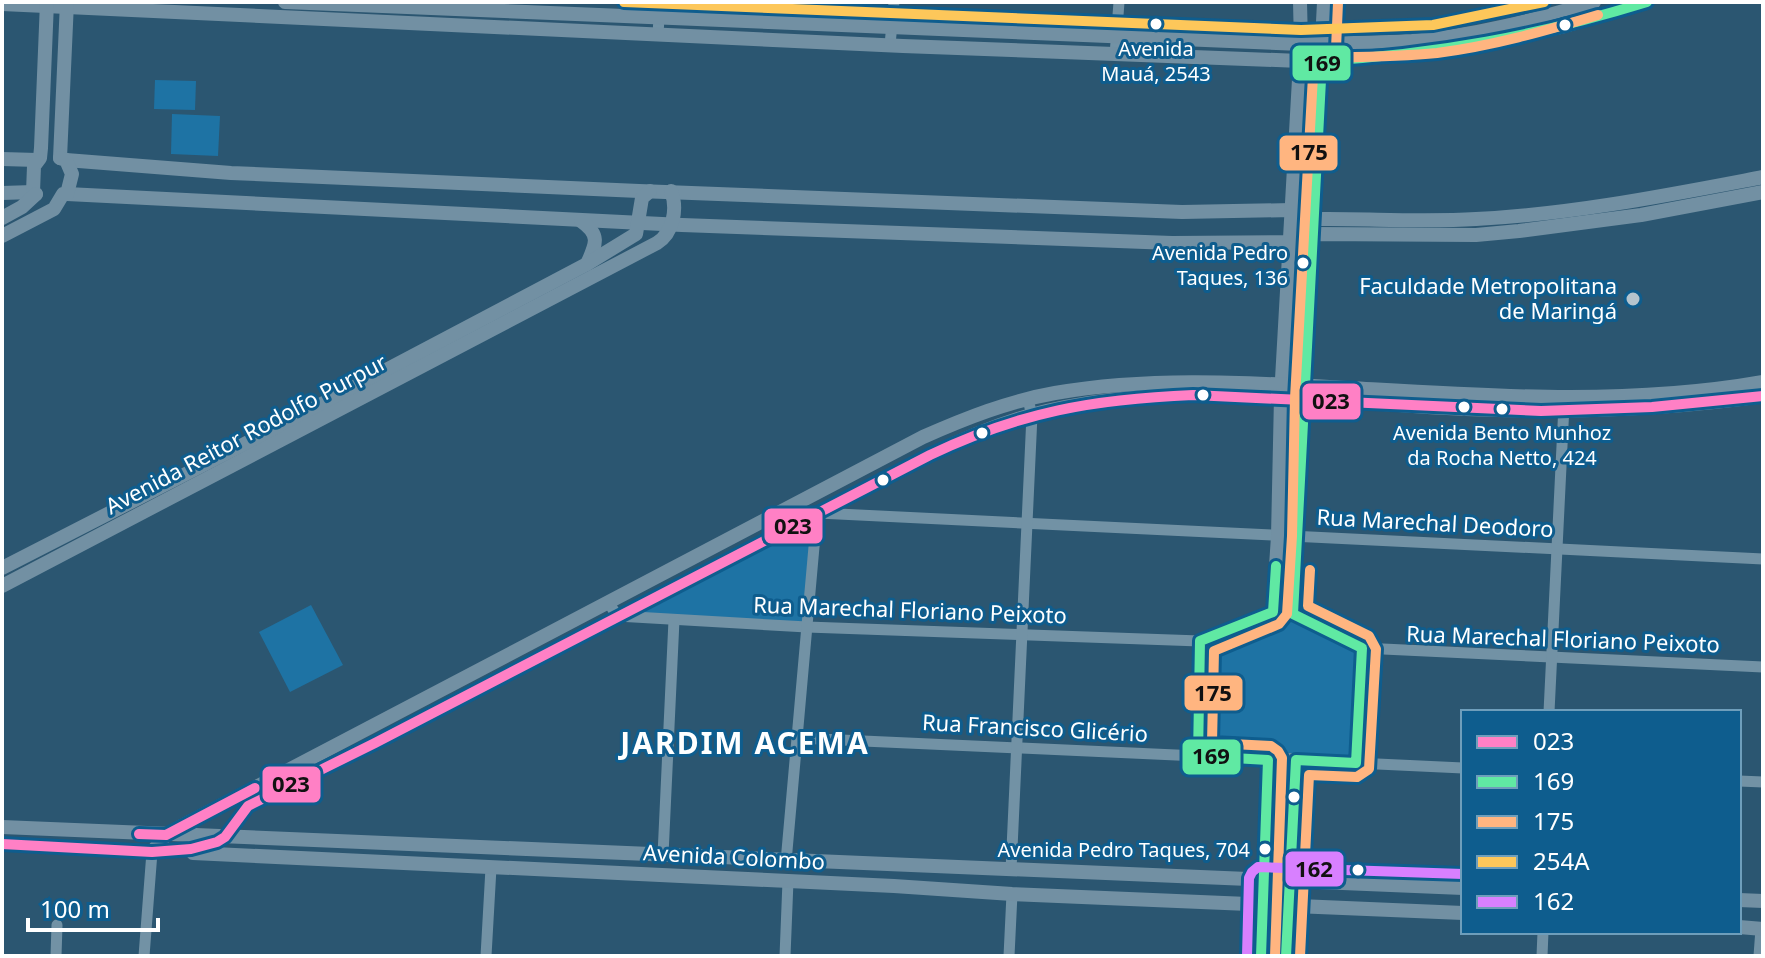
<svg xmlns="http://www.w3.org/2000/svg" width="1765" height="958" font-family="'Noto Sans',sans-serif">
  <rect width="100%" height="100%" fill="#2b5671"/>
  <g fill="#1e73a4">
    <path d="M 155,80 L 196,81 L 195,110 L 154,109 Z"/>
    <path d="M 172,114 L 220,116 L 218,156 L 171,154 Z"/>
    <path d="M 817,513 L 807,627 L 617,616 Z"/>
    <path d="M 311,605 L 343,665 L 290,692 L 259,632 Z"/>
    <path d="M 1273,612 L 1362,648 L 1356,763 L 1198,756 L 1200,641 Z"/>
  </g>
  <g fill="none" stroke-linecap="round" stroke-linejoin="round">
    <g stroke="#7292a5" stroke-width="11">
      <path d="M 658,34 L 660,2"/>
      <path d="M 890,45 L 894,2"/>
      <path d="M 1115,55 L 1119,2"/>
      <path d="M 818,513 L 1763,559"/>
      <path d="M 609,603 L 617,616 L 807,627 L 1200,641"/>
      <path d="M 1362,648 L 1763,667"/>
      <path d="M 1549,712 L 1564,405"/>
      <path d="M 797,738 L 1198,756"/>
      <path d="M 1356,763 L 1463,768"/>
      <path d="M 1739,781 L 1763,782"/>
      <path d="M 663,855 L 674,620"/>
      <path d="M 786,862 L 817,513"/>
      <path d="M 1011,870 L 1032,415 L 1028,400"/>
      <path d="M 56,956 L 57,925"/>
      <path d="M 144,956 L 152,852"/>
      <path d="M 486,956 L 491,868"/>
      <path d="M 785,956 L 788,881"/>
      <path d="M 1009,956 L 1012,894"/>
      <path d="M 1542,956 L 1543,932"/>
      <path d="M 1759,956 L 1761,929"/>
    </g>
    <g stroke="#7290a3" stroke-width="14">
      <path d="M 285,2 L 1301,44 C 1338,43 1375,43 1412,41 C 1474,36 1535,20 1594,2"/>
      <path d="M 2,4 L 903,46 L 1300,61 L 1416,55 L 1478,45 L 1561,27 L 1647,2"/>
      <path d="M 60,158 L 67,2"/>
      <path d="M 2,159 L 37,160"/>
      <path d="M 66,160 L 231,173 L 639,191 L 1182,212 L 1292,210 L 1315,219 L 1328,219 C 1377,219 1427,222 1476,219 C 1573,214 1668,195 1763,177"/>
      <path d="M 2,193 L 33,192"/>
      <path d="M 36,194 L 33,192 L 34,166 L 40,158 L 41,148 L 47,2"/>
      <path d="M 67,194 L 682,225 L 1172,243 L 1290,242 L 1314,234 L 1476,235 L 1519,231 L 1641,215 L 1763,192"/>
      <path d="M 2,218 L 22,207 L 36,194"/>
      <path d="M 581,221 C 601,235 596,244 587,264"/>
      <path d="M 2,236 L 54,209 L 63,194 L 67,194 L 72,174 L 66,160 L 60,158"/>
      <path d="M 2,568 L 299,416 L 587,264 L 636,234 L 642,198 L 650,191"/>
      <path d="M 2,586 L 657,243 C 673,233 678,209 671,191"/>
      <path d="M 1273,612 L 1278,536 L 1281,397 L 1301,44 L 1300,2"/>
      <path d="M 1273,612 L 1293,614 L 1362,648 L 1356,763 L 1198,756 L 1200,641 Z"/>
      <path d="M 1293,614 L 1324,2"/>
      <path d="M 2,827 L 1463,888"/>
      <path d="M 2,844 L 160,852"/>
      <path d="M 152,852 L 166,835 L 180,827 L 923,437 C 966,418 1009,401 1055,393 C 1153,376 1253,383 1351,388 C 1488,396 1627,406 1763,382"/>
      <path d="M 152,852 L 191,849 L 217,842 L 225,837 L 248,806 L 375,743 L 930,455 C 963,439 996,425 1031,415 C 1173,377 1322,403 1466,409 C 1566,413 1664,410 1763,396"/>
      <path d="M 193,853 L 894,886 L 1012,894 L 1463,913"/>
      <path d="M 1739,900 L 1763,901"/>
      <path d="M 1739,927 L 1763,929"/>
      <path d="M 1261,956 L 1268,760"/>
      <path d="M 1286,956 L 1296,760"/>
    </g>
    <g stroke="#0e5d8e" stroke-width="16">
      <g id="bus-1">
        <path d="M 139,834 L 166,835 L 255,788"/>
        <path d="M 2,844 L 152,852 L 191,849 L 217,842 L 225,837 L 248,806 L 375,743 L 930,455 C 1020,412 1094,399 1193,395 L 1541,411 L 1652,407 L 1763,396"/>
      </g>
    </g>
    <g stroke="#0e5d8e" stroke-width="16">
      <g id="bus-2">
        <path d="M 1261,956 L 1268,760 L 1198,756 L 1200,641 L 1273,612 L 1276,566"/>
        <path d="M 1286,956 L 1296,760 L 1356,763 L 1362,648 L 1293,614 L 1322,61 C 1437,54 1537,36 1647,2"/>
      </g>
    </g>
    <g stroke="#0e5d8e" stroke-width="16">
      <g id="bus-3">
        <path d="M 1335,71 L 1338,3"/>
        <path d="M 1275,956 L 1282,758 L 1278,751 L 1271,746 L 1212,743 L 1214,651 L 1279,624 L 1287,614 L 1292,536 L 1295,398 L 1314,58 C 1355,57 1396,57 1437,53 C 1492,46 1545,31 1598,15"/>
        <path d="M 1300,956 L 1309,775 L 1357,777 L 1369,769 L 1376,649 L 1369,636 L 1308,606 L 1310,570"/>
      </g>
    </g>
    <g stroke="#0e5d8e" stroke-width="16">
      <path id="bus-4" d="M 624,2 L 1301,30 L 1433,25 L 1544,2"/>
    </g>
    <g stroke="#0e5d8e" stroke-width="16">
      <path id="bus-5" d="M 1247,956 L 1249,878 L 1252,872 L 1258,867 L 1463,874"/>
    </g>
    <use href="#bus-1" stroke="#ff80c5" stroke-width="10"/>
    <use href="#bus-2" stroke="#60e9a3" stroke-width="10"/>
    <use href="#bus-3" stroke="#ffb580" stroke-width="10"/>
    <use href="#bus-4" stroke="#fdc75a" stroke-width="10"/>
    <use href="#bus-5" stroke="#d880ff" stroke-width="10"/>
  </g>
  <g fill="#fff" stroke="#0e5d8e" stroke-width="3">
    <circle cx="1156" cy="24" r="7"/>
    <circle cx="1565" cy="25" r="7"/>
    <circle cx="1303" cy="263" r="7"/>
    <circle cx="1203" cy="395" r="7"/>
    <circle cx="1464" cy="407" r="7"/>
    <circle cx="1502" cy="409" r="7"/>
    <circle cx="982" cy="433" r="7"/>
    <circle cx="883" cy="480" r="7"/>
    <circle cx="1294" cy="797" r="7"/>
    <circle cx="1265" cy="849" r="7"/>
    <circle cx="1358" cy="870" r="7"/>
  </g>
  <circle fill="#b5c4cd" stroke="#0e5d8e" stroke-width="3" cx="1633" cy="299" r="8"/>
  <g text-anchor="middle" stroke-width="6" stroke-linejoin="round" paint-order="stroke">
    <g font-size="20" fill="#fff" stroke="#0e5d8e">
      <text x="1156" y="56">Avenida<tspan x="1156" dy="25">Mauá, 2543</tspan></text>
      <text x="1288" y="260" text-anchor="end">Avenida Pedro<tspan x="1288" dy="25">Taques, 136</tspan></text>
      <text x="1502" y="440">Avenida Bento Munhoz<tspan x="1502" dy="25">da Rocha Netto, 424</tspan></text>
      <text x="1250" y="857" text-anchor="end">Avenida Pedro Taques, 704</text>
    </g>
    <g font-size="22" fill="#fff" stroke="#0e5d8e" text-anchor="end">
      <text x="1617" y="294">Faculdade Metropolitana<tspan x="1617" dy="25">de Maringá</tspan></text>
    </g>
    <g font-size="22" fill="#fff" stroke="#0e5d8e">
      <text transform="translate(246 434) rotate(-28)" y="8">Avenida Reitor Rodolfo Purpur</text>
      <text transform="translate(1435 523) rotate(3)" y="8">Rua Marechal Deodoro</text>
      <text transform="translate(910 610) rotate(2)" y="8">Rua Marechal Floriano Peixoto</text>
      <text transform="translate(1563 639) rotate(2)" y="8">Rua Marechal Floriano Peixoto</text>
      <text transform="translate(1035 728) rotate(3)" y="8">Rua Francisco Glicério</text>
      <text transform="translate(734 857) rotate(3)" y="8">Avenida Colombo</text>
    </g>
    <g font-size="30" font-weight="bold" letter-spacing="2" fill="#fff" stroke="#0e5d8e">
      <text x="745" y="754">JARDIM ACEMA</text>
    </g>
  </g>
  <g stroke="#0e5d8e" stroke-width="3">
    <rect x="1291" y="44" width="61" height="38" rx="8" fill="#60e9a3"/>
    <rect x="1278" y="134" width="61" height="38" rx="8" fill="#ffb580"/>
    <rect x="1301" y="382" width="61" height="39" rx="8" fill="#ff80c5"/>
    <rect x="763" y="507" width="61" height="38" rx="8" fill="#ff80c5"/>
    <rect x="1183" y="674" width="61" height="38" rx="8" fill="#ffb580"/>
    <rect x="1181" y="738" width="61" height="38" rx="8" fill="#60e9a3"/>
    <rect x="261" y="765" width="61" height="39" rx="8" fill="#ff80c5"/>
    <rect x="1284" y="850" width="61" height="38" rx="8" fill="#d880ff"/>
  </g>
  <g font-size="22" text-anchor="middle" font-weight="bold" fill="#111">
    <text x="1322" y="71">169</text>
    <text x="1309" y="160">175</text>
    <text x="1331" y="409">023</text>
    <text x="793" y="534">023</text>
    <text x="1213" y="701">175</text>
    <text x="1211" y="764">169</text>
    <text x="291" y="792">023</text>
    <text x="1314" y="877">162</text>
  </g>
  <rect width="1765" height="958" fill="none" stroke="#ffffff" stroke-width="8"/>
  <rect x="1461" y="710" width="280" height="224" fill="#0e5d8e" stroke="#6e9ebb" stroke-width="2"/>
  <rect x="1477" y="736" width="40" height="12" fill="#ff80c5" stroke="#6e9ebb" stroke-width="2"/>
  <text x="1533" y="750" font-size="24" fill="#ffffff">023</text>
  <rect x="1477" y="776" width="40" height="12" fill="#60e9a3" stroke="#6e9ebb" stroke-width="2"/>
  <text x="1533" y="790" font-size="24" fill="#ffffff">169</text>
  <rect x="1477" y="816" width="40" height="12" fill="#ffb580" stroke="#6e9ebb" stroke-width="2"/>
  <text x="1533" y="830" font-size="24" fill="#ffffff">175</text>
  <rect x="1477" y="856" width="40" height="12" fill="#fdc75a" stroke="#6e9ebb" stroke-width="2"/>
  <text x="1533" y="870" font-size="24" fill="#ffffff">254A</text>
  <rect x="1477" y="896" width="40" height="12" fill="#d880ff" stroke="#6e9ebb" stroke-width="2"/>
  <text x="1533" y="910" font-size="24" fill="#ffffff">162</text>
  <path d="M28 918v12h130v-12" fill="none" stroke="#ffffff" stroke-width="4"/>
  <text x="40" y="918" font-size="24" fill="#ffffff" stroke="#0e5d8e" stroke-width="6" paint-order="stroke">100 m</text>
</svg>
